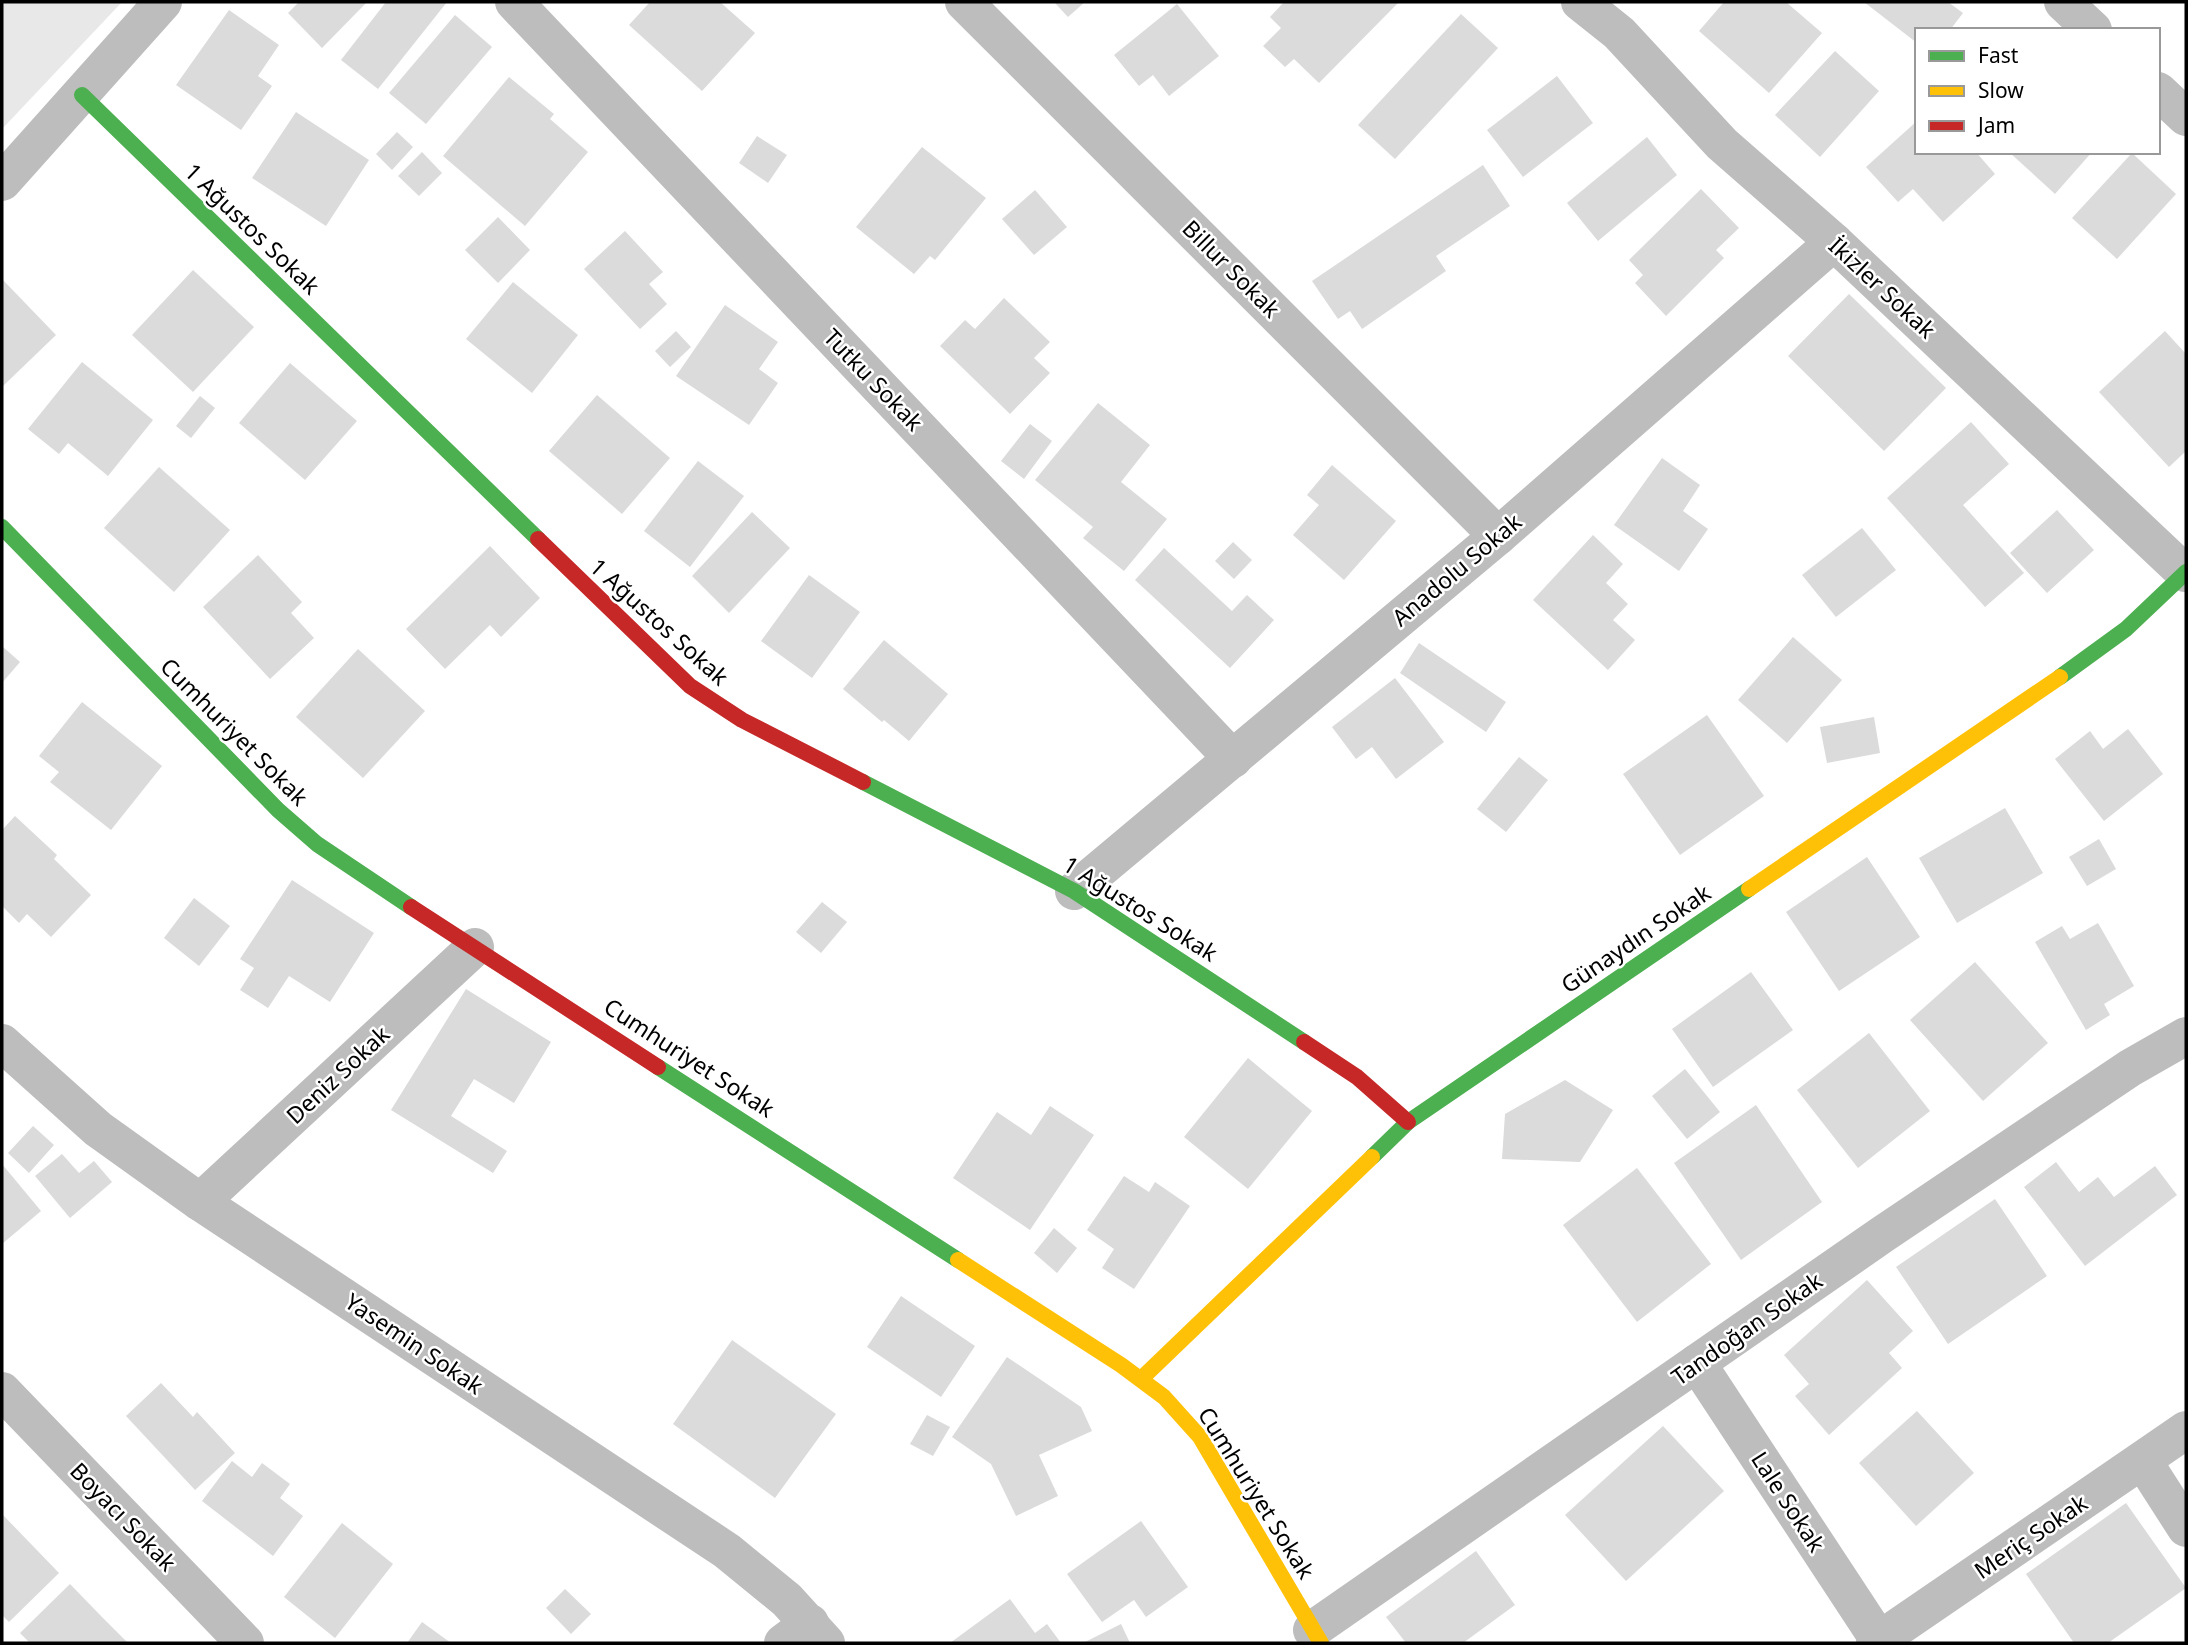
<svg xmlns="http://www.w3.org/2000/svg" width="2188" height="1645" font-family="'Noto Sans',sans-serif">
  <rect width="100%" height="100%" fill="#fff"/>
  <path fill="#e8e8e8" d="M 2,2 L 122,2 L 2,129 Z"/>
  <g fill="#dbdbdb">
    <path d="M 299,2 L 367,2 L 322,48 L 288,13 Z"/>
    <path d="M 386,2 L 447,2 L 378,89 L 341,60 Z"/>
    <path d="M 650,2 L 720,2 L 755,33 L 702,91 L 629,25 Z"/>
    <path d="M 1054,2 L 1085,2 L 1068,17 Z"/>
    <path d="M 1284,2 L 1399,2 L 1319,83 L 1294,59 L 1285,67 L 1263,46 L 1281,28 L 1270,17 Z"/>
    <path d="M 1724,2 L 1786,2 L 1822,33 L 1769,93 L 1699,31 Z"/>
    <path d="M 1864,2 L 1948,2 L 1963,13 L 1950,30 L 1917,30 L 1917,43 Z"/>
    <path d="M 1177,4 L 1219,56 L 1169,96 L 1153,75 L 1139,86 L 1114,55 Z"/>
    <path d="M 229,10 L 279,45 L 258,76 L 272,86 L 241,130 L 176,85 Z"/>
    <path d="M 1461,14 L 1498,48 L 1395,159 L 1358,125 Z"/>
    <path d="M 455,15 L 492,47 L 426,124 L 389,93 Z"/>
    <path d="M 1835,51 L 1879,91 L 1820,157 L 1775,115 Z"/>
    <path d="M 1557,76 L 1593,123 L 1523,177 L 1487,130 Z"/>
    <path d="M 509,77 L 554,114 L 550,119 L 588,152 L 525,226 L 443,156 Z"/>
    <path d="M 296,112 L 369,160 L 326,226 L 252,178 Z"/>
    <path d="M 1917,121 L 1917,152 L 1976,152 L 1995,174 L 1943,222 L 1913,189 L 1898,202 L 1866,167 Z"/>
    <path d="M 397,132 L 413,147 L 392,170 L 376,154 Z"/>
    <path d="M 757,136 L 787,155 L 768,183 L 739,163 Z"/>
    <path d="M 1647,137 L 1677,175 L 1598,241 L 1567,203 Z"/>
    <path d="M 922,147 L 986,198 L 935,260 L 930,256 L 914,274 L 856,227 Z"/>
    <path d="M 422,152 L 442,173 L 419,196 L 398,176 Z"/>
    <path d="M 2009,152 L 2092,152 L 2055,194 Z"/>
    <path d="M 2132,153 L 2176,194 L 2117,259 L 2072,218 Z"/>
    <path d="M 1483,165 L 1510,206 L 1436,256 L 1446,271 L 1362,329 L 1350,311 L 1338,319 L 1312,281 Z"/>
    <path d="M 1701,189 L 1739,228 L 1716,250 L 1724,258 L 1666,316 L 1635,283 L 1643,275 L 1629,260 Z"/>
    <path d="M 1035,190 L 1067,227 L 1034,255 L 1002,219 Z"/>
    <path d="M 498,217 L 530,250 L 498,283 L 465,250 Z"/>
    <path d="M 625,231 L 663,272 L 649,284 L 667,304 L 640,329 L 584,269 Z"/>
    <path d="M 193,270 L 254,327 L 193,392 L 132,335 Z"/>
    <path d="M 2,279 L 56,335 L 2,387 Z"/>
    <path d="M 513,282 L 578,335 L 532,393 L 466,339 Z"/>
    <path d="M 1849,294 L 1946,388 L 1884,451 L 1788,356 Z"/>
    <path d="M 1004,298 L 1050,342 L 1034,358 L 1050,373 L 1010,414 L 940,346 L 965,320 L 975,329 Z"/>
    <path d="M 725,305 L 778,342 L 759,369 L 778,383 L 749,425 L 676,376 Z"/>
    <path d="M 676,331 L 691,347 L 670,367 L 655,351 Z"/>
    <path d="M 2165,331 L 2186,354 L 2186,451 L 2169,467 L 2099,392 Z"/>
    <path d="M 82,362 L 153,420 L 108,476 L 68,443 L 59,454 L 28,429 Z"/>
    <path d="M 290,363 L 357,421 L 305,480 L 239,423 Z"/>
    <path d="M 597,395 L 670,458 L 622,514 L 549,451 Z"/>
    <path d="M 200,396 L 215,408 L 191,438 L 176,426 Z"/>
    <path d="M 1098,403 L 1150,445 L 1121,482 L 1167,519 L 1124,571 L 1083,538 L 1093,527 L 1035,480 Z"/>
    <path d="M 1971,422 L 2009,464 L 1963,505 L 2024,573 L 1985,607 L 1887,498 Z"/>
    <path d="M 1030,424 L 1052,441 L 1024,479 L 1001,461 Z"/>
    <path d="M 1662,458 L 1700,485 L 1683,511 L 1708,529 L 1679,571 L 1614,525 Z"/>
    <path d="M 698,461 L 744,496 L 690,567 L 644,531 Z"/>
    <path d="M 1332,465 L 1396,521 L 1344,580 L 1293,535 L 1319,505 L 1307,495 Z"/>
    <path d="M 159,467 L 230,530 L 174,592 L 104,528 Z"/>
    <path d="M 2057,510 L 2094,550 L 2047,593 L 2010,553 Z"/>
    <path d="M 752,512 L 790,548 L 729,613 L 692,576 Z"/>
    <path d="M 1862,528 L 1896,570 L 1836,617 L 1802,575 Z"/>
    <path d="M 1593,535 L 1623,564 L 1606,583 L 1628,604 L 1613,620 L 1635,640 L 1608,670 L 1533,600 Z"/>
    <path d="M 1233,542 L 1252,560 L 1234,579 L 1215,561 Z"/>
    <path d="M 490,546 L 540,598 L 501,637 L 490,625 L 445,669 L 406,629 Z"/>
    <path d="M 1164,548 L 1232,611 L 1247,595 L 1274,620 L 1230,668 L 1135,580 Z"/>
    <path d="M 258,555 L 302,602 L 291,613 L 314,638 L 270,679 L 203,607 Z"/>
    <path d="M 809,575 L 860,612 L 812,678 L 761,641 Z"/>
    <path d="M 1793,637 L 1842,680 L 1787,743 L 1738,700 Z"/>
    <path d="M 884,640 L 948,694 L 909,741 L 884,720 L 882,722 L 843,689 Z"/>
    <path d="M 1419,643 L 1506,702 L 1486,732 L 1400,673 Z"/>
    <path d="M 2,646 L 20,662 L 2,683 Z"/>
    <path d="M 358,649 L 425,711 L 363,778 L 296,717 Z"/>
    <path d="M 1395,678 L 1444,742 L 1396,779 L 1372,747 L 1356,759 L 1332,727 Z"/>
    <path d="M 82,702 L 162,766 L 111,830 L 50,782 L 59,772 L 39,756 Z"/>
    <path d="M 1707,715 L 1764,796 L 1680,855 L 1623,774 Z"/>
    <path d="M 1874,717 L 1880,753 L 1827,763 L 1820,727 Z"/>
    <path d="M 2128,729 L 2163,774 L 2104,821 L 2055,759 L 2090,731 L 2103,749 Z"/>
    <path d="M 1519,757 L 1548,780 L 1506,832 L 1477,809 Z"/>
    <path d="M 2005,808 L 2043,873 L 1957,923 L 1919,858 Z"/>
    <path d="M 15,816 L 57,855 L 54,859 L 91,895 L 51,937 L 27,914 L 19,923 L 2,906 L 2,830 Z"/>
    <path d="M 2099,839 L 2116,869 L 2087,886 L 2069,857 Z"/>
    <path d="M 1867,857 L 1920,937 L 1839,991 L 1786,912 Z"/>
    <path d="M 292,880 L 374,933 L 330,1002 L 289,976 L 268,1008 L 240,990 L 254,968 L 240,959 Z"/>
    <path d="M 194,898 L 230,926 L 199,966 L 164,938 Z"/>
    <path d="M 822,902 L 847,922 L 821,953 L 796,932 Z"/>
    <path d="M 2098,923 L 2134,986 L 2104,1004 L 2110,1015 L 2086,1030 L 2035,942 L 2062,926 L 2070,939 Z"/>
    <path d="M 1975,962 L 2048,1043 L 1983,1101 L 1910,1020 Z"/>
    <path d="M 1751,972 L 1793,1030 L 1713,1087 L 1672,1029 Z"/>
    <path d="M 466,989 L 551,1042 L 514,1103 L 474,1079 L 451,1116 L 507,1151 L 493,1173 L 391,1110 Z"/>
    <path d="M 1869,1033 L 1930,1111 L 1858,1168 L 1797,1090 Z"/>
    <path d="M 1248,1058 L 1312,1111 L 1248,1189 L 1184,1137 Z"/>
    <path d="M 1685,1069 L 1720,1112 L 1687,1139 L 1652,1096 Z"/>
    <path d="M 1565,1080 L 1613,1110 L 1580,1162 L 1502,1159 L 1505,1114 Z"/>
    <path d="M 1756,1105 L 1822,1202 L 1741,1260 L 1674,1163 Z"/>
    <path d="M 1050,1106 L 1094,1135 L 1030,1230 L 953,1178 L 997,1112 L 1031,1135 Z"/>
    <path d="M 33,1126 L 54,1145 L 29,1173 L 8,1153 Z"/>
    <path d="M 62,1154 L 79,1173 L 94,1161 L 112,1182 L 70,1218 L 35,1176 Z"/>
    <path d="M 2056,1162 L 2079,1192 L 2098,1177 L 2114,1197 L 2155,1166 L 2177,1195 L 2085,1266 L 2024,1187 Z"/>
    <path d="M 2,1164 L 41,1211 L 2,1244 Z"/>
    <path d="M 1637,1168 L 1711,1264 L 1637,1322 L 1563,1225 Z"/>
    <path d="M 1124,1176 L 1149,1192 L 1155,1182 L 1190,1206 L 1134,1289 L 1102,1268 L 1114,1249 L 1087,1230 Z"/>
    <path d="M 1995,1199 L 2047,1276 L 1948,1344 L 1896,1267 Z"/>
    <path d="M 1054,1228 L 1077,1248 L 1057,1273 L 1034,1253 Z"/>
    <path d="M 1867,1280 L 1913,1331 L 1889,1353 L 1902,1368 L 1829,1435 L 1795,1396 L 1809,1384 L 1784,1355 Z"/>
    <path d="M 901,1296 L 975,1346 L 941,1397 L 867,1347 Z"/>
    <path d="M 732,1340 L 836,1414 L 775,1498 L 673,1424 Z"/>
    <path d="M 1007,1357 L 1081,1407 L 1092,1431 L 1039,1455 L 1058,1496 L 1016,1516 L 991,1464 L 952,1437 Z"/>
    <path d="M 161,1383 L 193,1417 L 197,1412 L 235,1453 L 195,1490 L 126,1416 Z"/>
    <path d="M 1917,1411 L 1974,1473 L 1916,1526 L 1859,1463 Z"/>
    <path d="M 927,1415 L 950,1427 L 933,1456 L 910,1444 Z"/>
    <path d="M 1663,1426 L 1724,1491 L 1626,1581 L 1565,1515 Z"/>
    <path d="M 232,1461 L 252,1477 L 262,1463 L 290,1484 L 280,1498 L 303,1516 L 273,1556 L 202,1501 Z"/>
    <path d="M 2126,1503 L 2186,1588 L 2108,1643 L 2074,1643 L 2026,1574 Z"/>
    <path d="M 2,1514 L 59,1573 L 9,1622 L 2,1615 Z"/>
    <path d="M 1141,1521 L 1188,1587 L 1146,1617 L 1134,1600 L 1102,1622 L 1067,1574 Z"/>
    <path d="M 342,1523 L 393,1564 L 335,1638 L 284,1597 Z"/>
    <path d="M 1476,1551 L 1515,1605 L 1463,1643 L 1406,1643 L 1386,1617 Z"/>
    <path d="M 70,1584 L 101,1616 L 128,1643 L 30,1643 L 20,1633 Z"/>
    <path d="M 565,1589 L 591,1614 L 571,1634 L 546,1608 Z"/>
    <path d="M 1010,1599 L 1035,1633 L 1047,1624 L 1061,1643 L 950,1643 Z"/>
    <path d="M 422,1622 L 451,1643 L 407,1643 Z"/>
    <path d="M 1121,1624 L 1130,1643 L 1083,1643 Z"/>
  </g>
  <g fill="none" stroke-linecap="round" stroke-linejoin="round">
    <g stroke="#bdbdbd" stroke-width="38">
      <path d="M 514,2 L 1233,759"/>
      <path d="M 964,2 L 1498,536"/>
      <path d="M 1580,2 L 1619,33 L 1722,144 L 1834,242 L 2185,573"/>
      <path d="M 2063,2 L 2093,30"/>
      <path d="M 2158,91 L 2186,117"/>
      <path d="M 2,182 L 163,2"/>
      <path d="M 1074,891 L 1498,536 L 1834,242"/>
      <path d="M 2,1043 L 98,1129 L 200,1202 L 727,1551 L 787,1600 L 826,1643"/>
      <path d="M 200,1202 L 475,947"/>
      <path d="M 1697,1363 L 1879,1640"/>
      <path d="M 2,1391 L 245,1643"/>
      <path d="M 2143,1461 L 2186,1528"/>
      <path d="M 1312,1630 L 1883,1234 L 2130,1068 L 2186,1036"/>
      <path d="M 783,1643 L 810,1623"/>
      <path d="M 1875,1643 L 2186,1430"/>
    </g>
    <g stroke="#4caf50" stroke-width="16">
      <path d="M 82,95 L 538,539"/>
      <path d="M 2,527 L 278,810 L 317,844 L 411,907"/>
      <path d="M 2060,677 L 2126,629 L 2186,572"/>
      <path d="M 863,782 L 1074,891 L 1304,1042"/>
      <path d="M 658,1067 L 958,1260"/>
      <path d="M 1372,1157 L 1408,1122 L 1749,889"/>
    </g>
    <g stroke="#ffc107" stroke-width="16">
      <path d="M 1749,889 L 2060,677"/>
      <path d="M 958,1260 L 1121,1365 L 1164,1397 L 1200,1437 L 1321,1643"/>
      <path d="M 1141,1379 L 1372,1157"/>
    </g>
    <g stroke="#c62828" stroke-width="16">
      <path d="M 538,539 L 690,686 L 742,720 L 863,782"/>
      <path d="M 411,907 L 658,1067"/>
      <path d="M 1304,1042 L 1357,1077 L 1408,1122"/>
    </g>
  </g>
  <g text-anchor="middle" stroke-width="5" stroke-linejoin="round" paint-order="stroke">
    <g font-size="23" fill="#000" stroke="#fff">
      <text transform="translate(252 229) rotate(44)" y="8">1 Ağustos Sokak</text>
      <text transform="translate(1231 269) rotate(45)" y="8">Billur Sokak</text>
      <text transform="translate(1882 288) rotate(43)" y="8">İkizler Sokak</text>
      <text transform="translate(873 380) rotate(46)" y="8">Tutku Sokak</text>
      <text transform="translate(1457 570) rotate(-40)" y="8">Anadolu Sokak</text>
      <text transform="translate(659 622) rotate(42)" y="8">1 Ağustos Sokak</text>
      <text transform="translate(234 732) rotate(45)" y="8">Cumhuriyet Sokak</text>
      <text transform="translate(1140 909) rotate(32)" y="8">1 Ağustos Sokak</text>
      <text transform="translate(1636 939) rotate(-34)" y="8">Günaydın Sokak</text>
      <text transform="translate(689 1058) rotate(33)" y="8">Cumhuriyet Sokak</text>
      <text transform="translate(338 1075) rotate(-43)" y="8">Deniz Sokak</text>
      <text transform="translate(1747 1329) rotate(-35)" y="8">Tandoğan Sokak</text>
      <text transform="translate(414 1344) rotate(34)" y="8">Yasemin Sokak</text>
      <text transform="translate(1256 1493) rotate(58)" y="8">Cumhuriyet Sokak</text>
      <text transform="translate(1788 1502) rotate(57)" y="8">Lale Sokak</text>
      <text transform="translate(123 1517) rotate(46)" y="8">Boyacı Sokak</text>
      <text transform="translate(2031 1537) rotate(-34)" y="8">Meriç Sokak</text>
    </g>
  </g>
  <rect width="2188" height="1645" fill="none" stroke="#000000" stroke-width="7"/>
  <rect x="1915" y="28" width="245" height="126" fill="#ffffff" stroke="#999999" stroke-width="2"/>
  <rect x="1929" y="51" width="35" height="10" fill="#4caf50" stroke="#999999" stroke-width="2"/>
  <text x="1978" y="63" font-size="21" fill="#000000">Fast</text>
  <rect x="1929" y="86" width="35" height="10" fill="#ffc107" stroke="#999999" stroke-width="2"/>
  <text x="1978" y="98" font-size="21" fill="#000000">Slow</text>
  <rect x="1929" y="121" width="35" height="10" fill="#c62828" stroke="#999999" stroke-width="2"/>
  <text x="1978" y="133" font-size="21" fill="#000000">Jam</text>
</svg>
